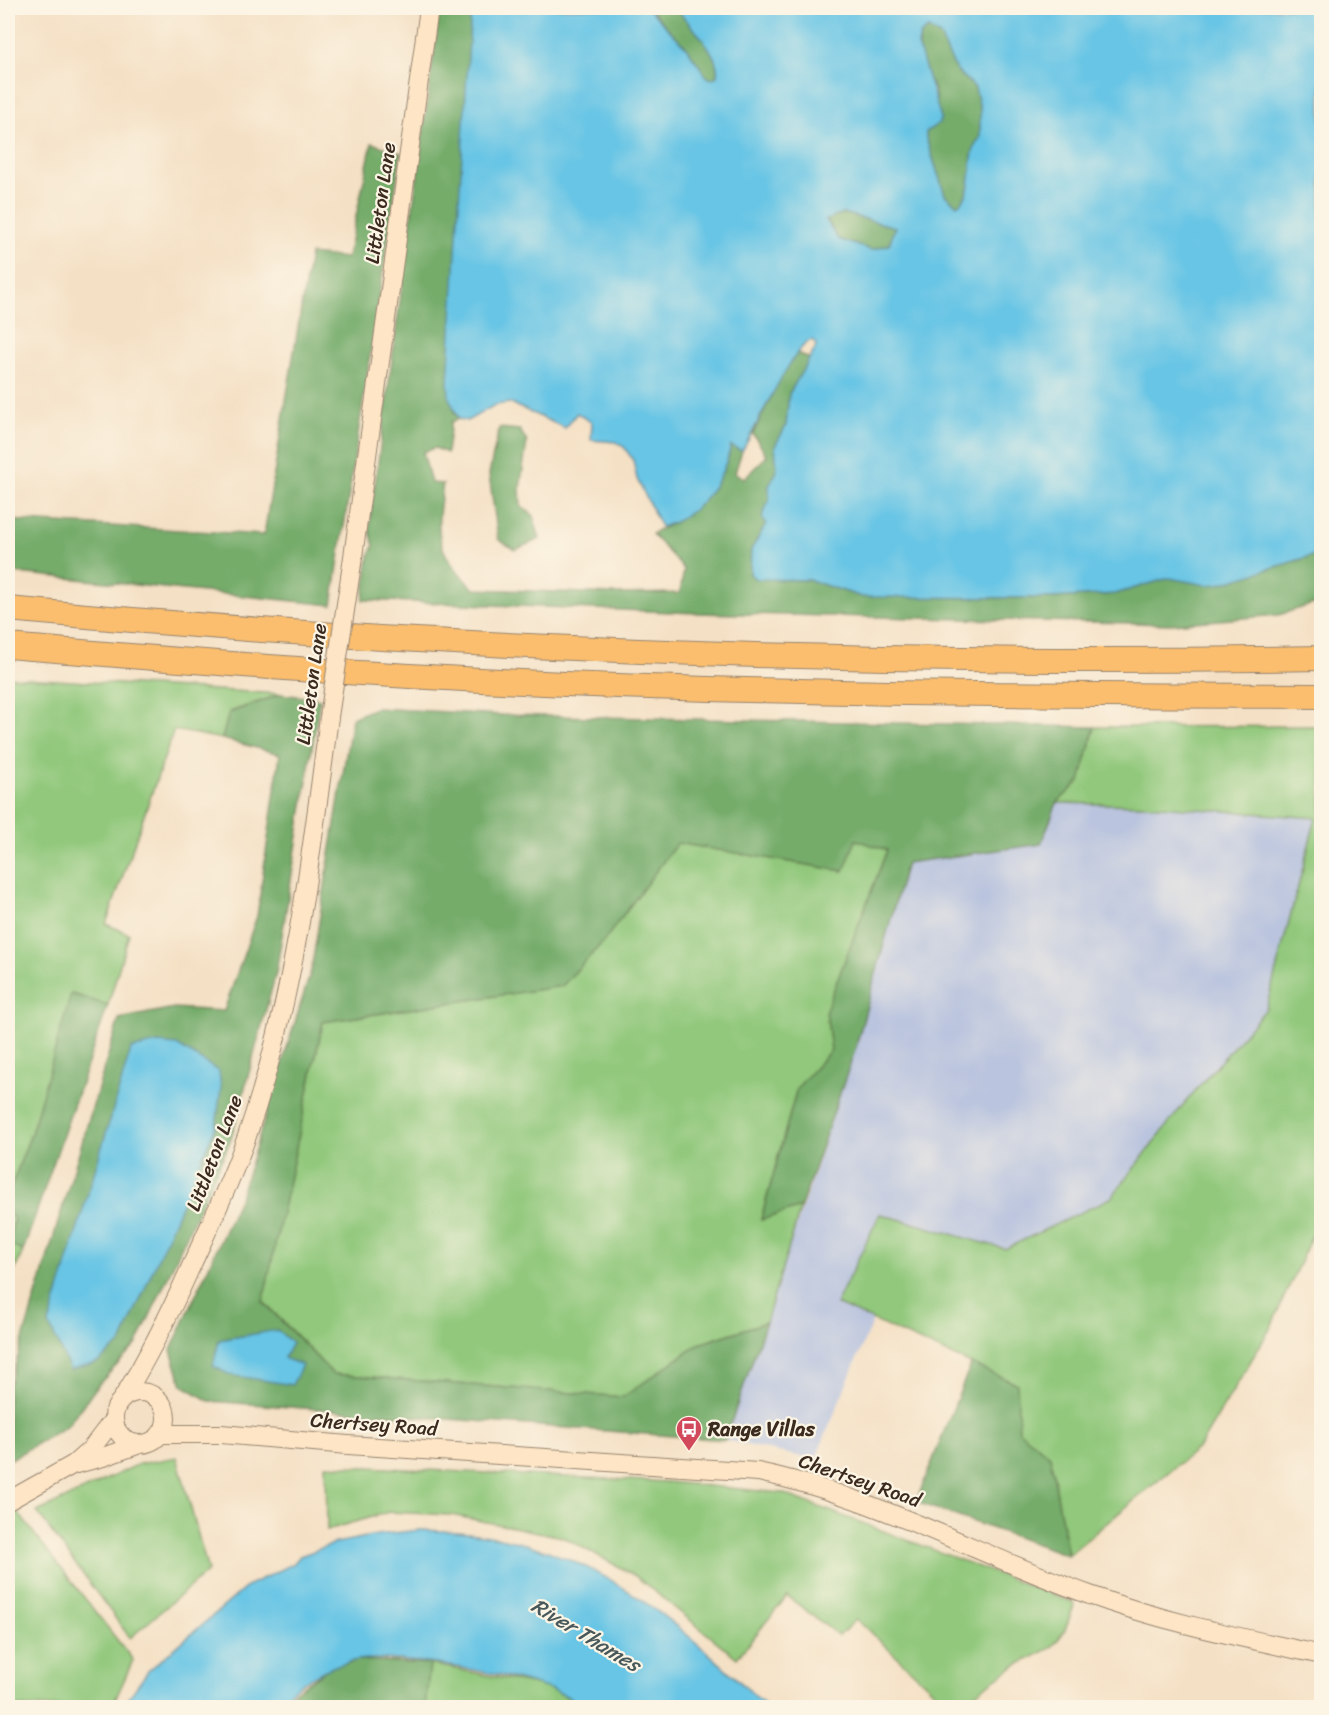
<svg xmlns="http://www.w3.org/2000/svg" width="1329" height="1715" font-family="Sriracha,sans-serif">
  <rect width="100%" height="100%" fill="#fcf5e5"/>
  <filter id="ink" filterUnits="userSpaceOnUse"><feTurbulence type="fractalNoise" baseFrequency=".0167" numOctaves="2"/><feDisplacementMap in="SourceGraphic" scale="12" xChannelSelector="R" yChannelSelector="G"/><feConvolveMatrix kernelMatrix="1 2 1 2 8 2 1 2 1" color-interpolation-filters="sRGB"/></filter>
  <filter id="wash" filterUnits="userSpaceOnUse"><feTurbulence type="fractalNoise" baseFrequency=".008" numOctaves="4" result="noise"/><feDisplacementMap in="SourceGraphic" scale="24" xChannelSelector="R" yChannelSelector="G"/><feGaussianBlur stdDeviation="1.35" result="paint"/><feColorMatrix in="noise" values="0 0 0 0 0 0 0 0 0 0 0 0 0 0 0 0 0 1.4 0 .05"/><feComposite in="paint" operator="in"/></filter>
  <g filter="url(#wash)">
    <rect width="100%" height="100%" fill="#f4e0c4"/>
    <path fill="#bac4de" d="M 1057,803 L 1147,805 L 1317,818 L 1266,1009 L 1183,1105 L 1111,1198 L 1005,1249 L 880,1214 L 836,1304 L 873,1320 L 815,1460 L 725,1440 L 855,1050 L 906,862 L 1041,844 Z"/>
    <g fill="#91c87b" stroke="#66794c" stroke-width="1.5">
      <path d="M 8,677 L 281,694 L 229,712 L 222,739 L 174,730 L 106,924 L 129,934 L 108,1005 L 72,994 L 31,1134 L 8,1195 Z"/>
      <path d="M 1321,726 L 1321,1215 L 1270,1329 L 1200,1446 L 1068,1555 L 1050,1456 L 1019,1431 L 1016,1384 L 836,1304 L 880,1214 L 1005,1249 L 1111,1198 L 1183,1105 L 1266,1009 L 1316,818 L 1147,805 L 1057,803 L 1080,780 L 1095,727 Z"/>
      <path d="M 856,839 L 887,850 L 826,1010 L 831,1050 L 797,1088 L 761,1219 L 801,1207 L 766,1322 L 699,1344 L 623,1397 L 333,1374 L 263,1301 L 323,1022 L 562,986 L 603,942 L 677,843 L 843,871 Z"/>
      <path d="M 8,1208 L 14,1220 L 8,1244 L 23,1251 L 8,1286 Z"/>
      <path d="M 177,1457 L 208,1571 L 130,1638 L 37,1512 L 139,1464 Z"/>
      <path d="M 326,1465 L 669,1482 L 782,1493 L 1075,1603 L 1064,1632 L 1051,1648 L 1015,1666 L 955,1707 L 930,1707 L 939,1696 L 856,1619 L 839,1636 L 787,1596 L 737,1658 L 634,1575 L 563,1537 L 451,1515 L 389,1512 L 327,1530 Z"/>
      <path d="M 15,1509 L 133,1660 L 112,1707 L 8,1707 L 8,1514 Z"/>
      <path d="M 430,1664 L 547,1687 L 587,1707 L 425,1708 Z"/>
    </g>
    <g fill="#74ac6b" stroke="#586b44" stroke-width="1.5" fill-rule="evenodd">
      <path d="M 440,8 L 471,8 L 454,412 L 459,419 L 451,422 L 447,453 L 435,448 L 423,452 L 431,483 L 443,484 C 435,537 435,550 474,589 L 616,594 L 680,593 L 684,569 L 652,534 C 660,527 669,527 677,521 C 706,503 724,478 731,446 L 742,451 L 735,473 L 744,478 L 767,456 L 753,434 L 783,372 L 797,353 L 810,359 L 789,394 L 786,426 L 775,446 L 777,471 L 769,486 L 769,501 L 762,517 L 766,524 L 751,550 L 750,574 L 756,579 L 809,580 L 862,597 L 1052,598 L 1115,594 L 1169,578 L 1219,584 L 1322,553 L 1321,607 L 1313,604 L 1279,615 L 1172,624 L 697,613 L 363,600 L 369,556 L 374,546 L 369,528 Z"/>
      <path d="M 649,8 L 680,8 L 681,13 C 693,30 721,54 717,76 L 712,79 L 707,77 L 686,47 Z"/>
      <path d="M 928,29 L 940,36 L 956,70 L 975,88 L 980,108 L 980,138 C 964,156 978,192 957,205 L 945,195 L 926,138 L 926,132 L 939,123 C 937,113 937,94 932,85 C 924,71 917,52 920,35 Z"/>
      <path d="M 372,143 L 401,153 L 332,605 L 8,572 L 8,520 L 264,535 L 310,254 L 347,258 Z"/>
      <path d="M 843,213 L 895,227 L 889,245 L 871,250 L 838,239 L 826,219 Z"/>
      <path d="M 499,428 L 520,430 L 527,442 L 520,488 L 521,506 L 533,515 L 540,539 L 515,550 L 498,539 L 489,474 Z"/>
      <path d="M 281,694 L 320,699 L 276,973 L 231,1139 L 137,1344 L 99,1384 L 67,1426 L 8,1461 L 8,1389 L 119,1019 L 174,1008 L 224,1011 L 257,916 L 280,754 L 222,739 L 229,713 Z"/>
      <path d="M 375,708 L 502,715 L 1095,727 L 1080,781 L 1057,803 L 1041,844 L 906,863 L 855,1050 L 801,1207 L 761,1220 L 797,1088 L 831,1050 L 826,1010 L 887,850 L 856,840 L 844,871 L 677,843 L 603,942 L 562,986 L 323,1022 L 263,1302 L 333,1374 L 623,1397 L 699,1344 L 766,1322 L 725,1440 L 209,1401 L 182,1385 L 171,1350 L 240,1197 L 311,971 L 352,718 ZM 277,1330 L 292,1343 L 284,1358 L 292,1385 L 278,1382 Z"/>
      <path d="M 71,994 L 108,1005 L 23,1251 L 8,1244 L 14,1220 L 8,1208 L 8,1195 L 31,1134 Z"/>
      <path d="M 971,1364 L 1017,1384 L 1019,1431 L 1050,1456 L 1068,1555 L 916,1502 Z"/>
      <path d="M 358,1660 L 430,1664 L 425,1707 L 277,1708 L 279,1703 L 330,1667 Z"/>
    </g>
    <g fill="#67c5e5" stroke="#517882" stroke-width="1.5" fill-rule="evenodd">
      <path d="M 471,8 L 648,8 L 686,47 L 707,77 L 712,79 L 717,76 C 721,54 693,29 680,13 L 680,8 L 1321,8 L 1321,553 L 1219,584 L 1206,585 L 1169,578 L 1115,594 L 1052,598 L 862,597 L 809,580 L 756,579 L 750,574 L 751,550 L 766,524 L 762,517 L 769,500 L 769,486 L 777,471 L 775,446 L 786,426 L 789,394 L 815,349 L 816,344 L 812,340 C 795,342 754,432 742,451 L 731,446 C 723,482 698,517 661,527 L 637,479 L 633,460 L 624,447 L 616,442 L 591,440 L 592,423 L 577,413 L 565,428 L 510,403 L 495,405 L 467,421 L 459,419 L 449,398 L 448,381 ZM 928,29 L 940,36 L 956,70 L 975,88 L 980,108 L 980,138 C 964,156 978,193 957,205 L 945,195 L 926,138 L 926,132 L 939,123 L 941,118 L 918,45 L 920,35 ZM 843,213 L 895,227 L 889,245 L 871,250 L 838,239 L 826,220 Z"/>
      <path d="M 158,1043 L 177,1045 L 219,1071 L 221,1089 L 216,1126 L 121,1343 L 97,1363 L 70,1370 L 49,1324 L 131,1049 Z"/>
      <path d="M 277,1330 L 292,1343 L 284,1358 L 302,1365 L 292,1385 L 230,1375 L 213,1366 L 219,1340 Z"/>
      <path d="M 419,1530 C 578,1532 657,1604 767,1707 L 583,1707 C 555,1678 399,1654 358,1660 C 330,1664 293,1684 276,1707 L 122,1707 L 148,1671 L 249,1585 L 293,1564 L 300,1556 L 336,1543 L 377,1535 Z"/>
    </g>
  </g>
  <g filter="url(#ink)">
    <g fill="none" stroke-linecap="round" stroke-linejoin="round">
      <g stroke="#988571" stroke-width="20">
        <g id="secondary">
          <path d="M 352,564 L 429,8"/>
          <circle cx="140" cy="1418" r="26"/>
          <path d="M 122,1399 C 150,1355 172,1309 193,1262 C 212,1221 232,1179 247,1136 C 294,1000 311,859 329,717"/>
          <path d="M 161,1434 L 221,1434 L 348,1445 L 758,1472 C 874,1496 977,1554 1087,1594 C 1163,1622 1243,1638 1322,1655"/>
          <path d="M 76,1464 L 103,1457 L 137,1445"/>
          <path d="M 8,1501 L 74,1464 L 91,1449 L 113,1420"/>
        </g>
      </g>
      <g stroke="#988571" stroke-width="26">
        <g id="highway">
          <path d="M 8,609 C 443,650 884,666 1322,658"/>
          <path d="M 8,646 C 130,656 253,667 377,674 C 691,694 1007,695 1322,696"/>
        </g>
      </g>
      <use href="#secondary" stroke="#fde5c5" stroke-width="18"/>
      <use href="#highway" stroke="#fabe6e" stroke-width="24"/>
      <g stroke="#988571" stroke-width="20" stroke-linecap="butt">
        <path id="secondary-bridge" d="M 329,717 L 352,564"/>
      </g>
      <use href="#secondary-bridge" stroke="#fde5c5" stroke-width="18"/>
    </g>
  </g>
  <defs>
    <g id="bus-pin" transform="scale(1.35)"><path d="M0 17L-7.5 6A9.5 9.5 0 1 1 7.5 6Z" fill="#d1495b" stroke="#fcf5e5"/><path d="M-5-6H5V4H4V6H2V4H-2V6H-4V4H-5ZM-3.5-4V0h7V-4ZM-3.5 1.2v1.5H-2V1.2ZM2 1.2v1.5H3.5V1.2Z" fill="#fff"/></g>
  </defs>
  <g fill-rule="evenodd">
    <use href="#bus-pin" x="689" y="1429"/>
  </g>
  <g text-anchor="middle" stroke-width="4.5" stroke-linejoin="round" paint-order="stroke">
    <g font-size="20" fill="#3b2a1e" stroke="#fcf5e5">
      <text transform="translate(380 203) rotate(-82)" y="7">Littleton Lane</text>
      <text transform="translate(311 684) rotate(-82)" y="7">Littleton Lane</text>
      <text transform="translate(214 1153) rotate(-69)" y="7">Littleton Lane</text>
      <text transform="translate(374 1424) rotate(4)" y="7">Chertsey Road</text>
      <text transform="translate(860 1480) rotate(19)" y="7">Chertsey Road</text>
    </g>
    <g font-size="20" font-weight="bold" fill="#3b2a1e" stroke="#fcf5e5" text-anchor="start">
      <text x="708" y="1436">Range Villas</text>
    </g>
    <g font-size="21" font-style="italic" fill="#48585a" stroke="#fcf5e5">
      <text transform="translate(586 1635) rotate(31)" y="7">River Thames</text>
    </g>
  </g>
  <rect width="1329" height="1715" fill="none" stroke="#fcf5e5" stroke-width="30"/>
</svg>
